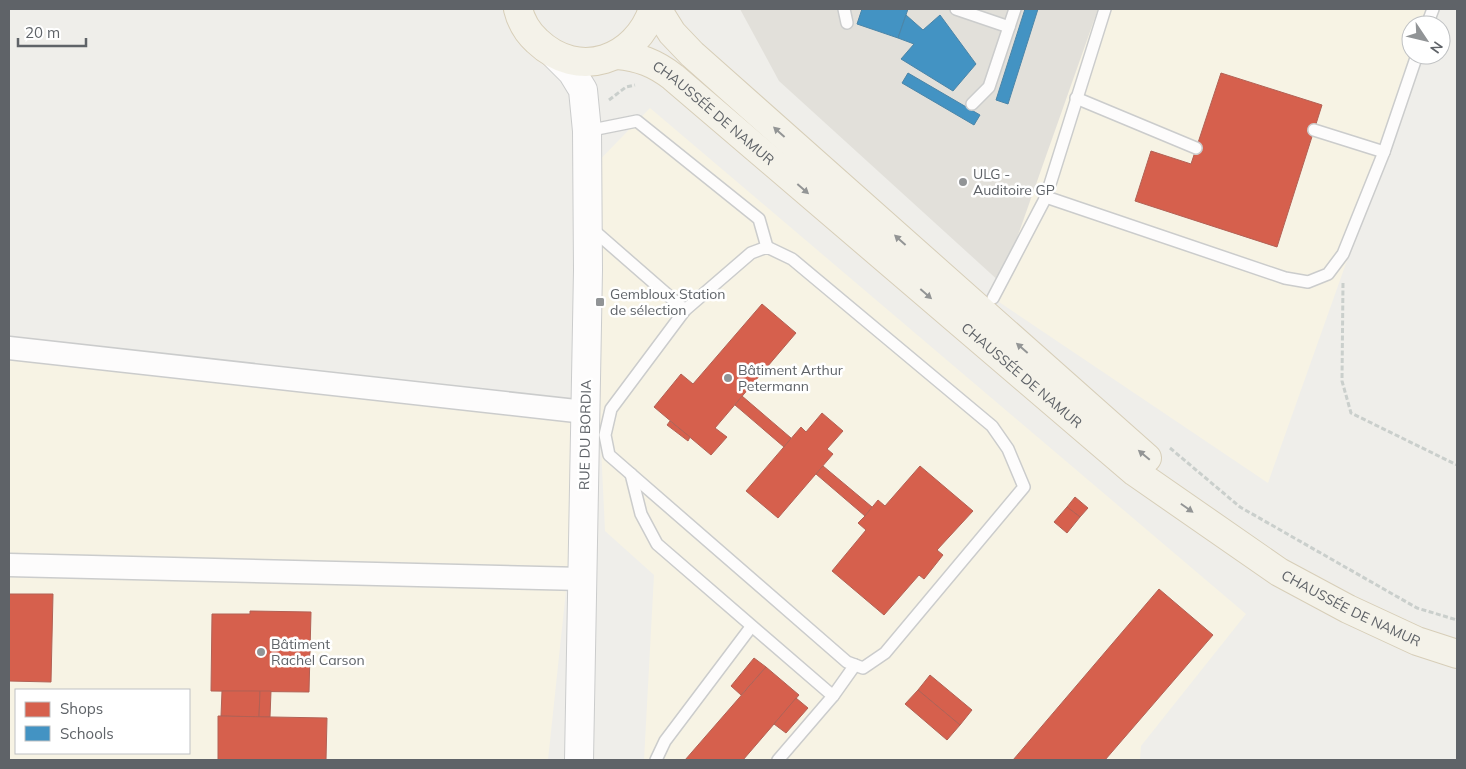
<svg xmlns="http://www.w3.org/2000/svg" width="1466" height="769" font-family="Mulish,sans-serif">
  <rect width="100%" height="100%" fill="#efeeea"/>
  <g fill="#f7f3e4" fill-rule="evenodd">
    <path d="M 1095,9 L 1436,9 L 1431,25 L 1411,25 L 1411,55 L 1420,55 L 1268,483 L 993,298 Z"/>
    <path d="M 650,108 L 1246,614 L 1141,746 L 1140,760 L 644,760 L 654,575 L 605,531 L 588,172 Z"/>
    <path d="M 9,348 L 585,412 L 548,760 L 9,760 ZM 16,690 L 189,690 L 189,753 L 16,753 Z"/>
  </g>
  <path fill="#e2e0da" d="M 740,9 L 1098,9 L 1001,283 L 779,81 Z"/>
  <g fill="#d6604d" stroke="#b26155">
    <path d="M 1221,73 L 1322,105 L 1277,247 L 1135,201 L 1151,151 L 1191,164 Z"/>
    <path d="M 762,304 L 796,333 L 715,428 L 727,437 L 711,455 L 654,407 L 681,374 L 693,384 Z"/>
    <path d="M 742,396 L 791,438 L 784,447 L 735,405 Z"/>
    <path d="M 822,413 L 843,431 L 827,449 L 833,454 L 778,518 L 746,491 L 801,427 L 806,432 Z"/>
    <path d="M 670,421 L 690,437 L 688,441 L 667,425 Z"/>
    <path d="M 823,466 L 872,507 L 865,516 L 816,474 Z"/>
    <path d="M 920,466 L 973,511 L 937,550 L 943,555 L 924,579 L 919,575 L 884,615 L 832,571 L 866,530 L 858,523 L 865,516 L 878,500 L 885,506 Z"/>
    <path d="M 1075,497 L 1088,508 L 1080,517 L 1067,507 Z"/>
    <path d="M 1067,507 L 1080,517 L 1067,533 L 1054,522 Z"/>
    <path d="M 1159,589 L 1213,635 L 1105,760 L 1013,760 Z"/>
    <path d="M 9,594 L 53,594 L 51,682 L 9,681 Z"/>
    <path d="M 250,611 L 311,612 L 309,692 L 211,691 L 212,614 L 250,614 Z"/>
    <path d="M 754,658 L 766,667 L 741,695 L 731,686 Z"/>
    <path d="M 766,667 L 799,695 L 743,760 L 685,760 Z"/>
    <path d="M 930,675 L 972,710 L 960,725 L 918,690 Z"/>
    <path d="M 918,690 L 960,725 L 947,740 L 905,704 Z"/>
    <path d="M 222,691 L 260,691 L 259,717 L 221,716 Z"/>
    <path d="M 260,691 L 271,691 L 270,717 L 259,717 Z"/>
    <path d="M 796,698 L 808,708 L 786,733 L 774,724 Z"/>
    <path d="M 218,716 L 327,718 L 326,760 L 218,760 Z"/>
  </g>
  <g fill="#4393c3" stroke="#4b85a8">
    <path d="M 862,9 L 908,9 L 898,38 L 857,24 Z"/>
    <path d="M 1025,9 L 1038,9 L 1008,104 L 996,100 Z"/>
    <path d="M 906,15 L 923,30 L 940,15 L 976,64 L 953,91 L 901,59 L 914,44 L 898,38 Z"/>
    <path d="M 908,73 L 980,115 L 974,125 L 902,83 Z"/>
  </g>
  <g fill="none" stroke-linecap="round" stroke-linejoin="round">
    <g stroke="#cbcccc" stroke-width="14">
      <g id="service">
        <path d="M 844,9 L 847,23"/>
        <path d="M 956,9 L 1009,27"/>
        <path d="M 1427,25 L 1433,9"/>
        <path d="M 1076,98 L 1196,148"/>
        <path d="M 972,104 L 989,87 L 1015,9"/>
        <path d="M 1314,130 L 1384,152"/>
        <path d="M 587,131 L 637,121 L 759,219 L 767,247"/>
        <path d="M 1046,197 L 1285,278 L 1308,282 L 1328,274 L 1343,254 L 1384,152 L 1417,55"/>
        <path d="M 591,228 L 685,310"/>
        <path d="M 767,247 L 792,259 L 992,426 L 1008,449 L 1024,487 L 885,653 L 863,668 L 847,662 L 609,455 L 605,435 L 611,409 L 685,310 L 751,253 Z"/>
        <path d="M 993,298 L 1046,197 L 1105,9"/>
        <path d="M 631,474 L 641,514 L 657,544 L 833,696"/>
        <path d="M 656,760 L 665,741 L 751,627"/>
        <path d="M 778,760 L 833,696 L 855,665"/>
      </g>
    </g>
    <g stroke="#cbcccc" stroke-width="25">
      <g id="minor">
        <path d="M 9,348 L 585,412"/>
        <path d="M 9,565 L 582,579"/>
      </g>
    </g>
    <g stroke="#cbcccc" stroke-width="30">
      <path id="tertiary" d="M 555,55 L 572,72 L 583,90 L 587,131 L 588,270 L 579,760"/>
    </g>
    <g stroke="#d7ceb8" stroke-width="30">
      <g id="primary">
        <path d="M 518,9 C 521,21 528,33 537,41 C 579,81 636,60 653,9"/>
        <path d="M 657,9 L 672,33 L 692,54 L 1147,458"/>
        <path id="s1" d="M 617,55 C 639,57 655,63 673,77 L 1135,472 L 1279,572 L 1348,609 L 1417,641 L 1457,654"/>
      </g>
    </g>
    <g stroke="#cacfcc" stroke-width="3" stroke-dasharray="5 2.5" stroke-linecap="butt">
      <path d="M 609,100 L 626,87 L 635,85"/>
      <path d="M 1343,283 L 1342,381 L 1351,413 L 1457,465"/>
      <path d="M 1170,448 L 1240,507 L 1417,608 L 1457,620"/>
    </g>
    <use href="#service" stroke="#fdfcfc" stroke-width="11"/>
    <use href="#minor" stroke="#fdfcfc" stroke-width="22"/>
    <use href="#tertiary" stroke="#fdfcfc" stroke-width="28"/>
    <use href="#primary" stroke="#f4f2e9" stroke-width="28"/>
  </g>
  <defs><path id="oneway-solid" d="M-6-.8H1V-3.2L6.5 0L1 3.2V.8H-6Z" transform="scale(1.25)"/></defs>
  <g fill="#939595">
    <use href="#oneway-solid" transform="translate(779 132) rotate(-138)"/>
    <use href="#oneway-solid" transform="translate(803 189) rotate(41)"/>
    <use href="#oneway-solid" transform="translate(900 240) rotate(-138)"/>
    <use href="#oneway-solid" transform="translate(926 294) rotate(41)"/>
    <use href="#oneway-solid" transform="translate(1022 348) rotate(-139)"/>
    <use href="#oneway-solid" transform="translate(1144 455) rotate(-140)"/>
    <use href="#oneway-solid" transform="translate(1187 508) rotate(35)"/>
  </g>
  <g fill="#919496" stroke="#fff" stroke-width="2">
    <circle cx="963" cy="182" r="5"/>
    <rect x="595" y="297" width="10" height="10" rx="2.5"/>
    <circle cx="728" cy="378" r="5"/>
    <circle cx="261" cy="652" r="5"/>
  </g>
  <g text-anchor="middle" stroke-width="5" stroke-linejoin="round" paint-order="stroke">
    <g font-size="14" fill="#5f6368" stroke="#fff">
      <text dy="5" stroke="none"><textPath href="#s1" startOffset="115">CHAUSSÉE DE NAMUR</textPath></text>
      <text dy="5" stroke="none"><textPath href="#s1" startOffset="520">CHAUSSÉE DE NAMUR</textPath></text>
      <text transform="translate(585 435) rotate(-89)" y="5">RUE DU BORDIA</text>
      <text dy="5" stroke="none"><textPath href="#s1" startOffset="925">CHAUSSÉE DE NAMUR</textPath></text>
    </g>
    <g font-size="14" fill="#5f6368" stroke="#fff" text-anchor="start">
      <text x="973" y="179">ULG -<tspan x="973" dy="16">Auditoire GP</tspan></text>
      <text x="610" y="299">Gembloux Station<tspan x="610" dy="16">de sélection</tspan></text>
      <text x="738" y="375">Bâtiment Arthur<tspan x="738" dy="16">Petermann</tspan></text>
      <text x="271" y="649">Bâtiment<tspan x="271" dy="16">Rachel Carson</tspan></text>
    </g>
  </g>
  <rect width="1466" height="769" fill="none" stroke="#5f6368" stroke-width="20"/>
  <rect x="15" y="689" width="175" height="65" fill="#ffffff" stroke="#bfc1c3"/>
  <rect x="25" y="702" width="25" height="15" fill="#d6604d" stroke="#bfc1c3"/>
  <text x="60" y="714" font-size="15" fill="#5f6368">Shops</text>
  <rect x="25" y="726" width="25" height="15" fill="#4393c3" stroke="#bfc1c3"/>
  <text x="60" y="739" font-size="15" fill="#5f6368">Schools</text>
  <g transform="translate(1426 40) rotate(125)"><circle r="24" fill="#ffffff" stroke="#bfc1c3"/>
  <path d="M0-4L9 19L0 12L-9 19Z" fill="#919496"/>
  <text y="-8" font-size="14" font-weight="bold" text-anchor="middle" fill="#5f6368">N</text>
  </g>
  <path d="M18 38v8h68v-8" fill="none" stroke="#5f6368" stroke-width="2.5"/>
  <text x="25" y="38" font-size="15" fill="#5f6368" stroke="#ffffff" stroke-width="4" paint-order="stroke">20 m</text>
</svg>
